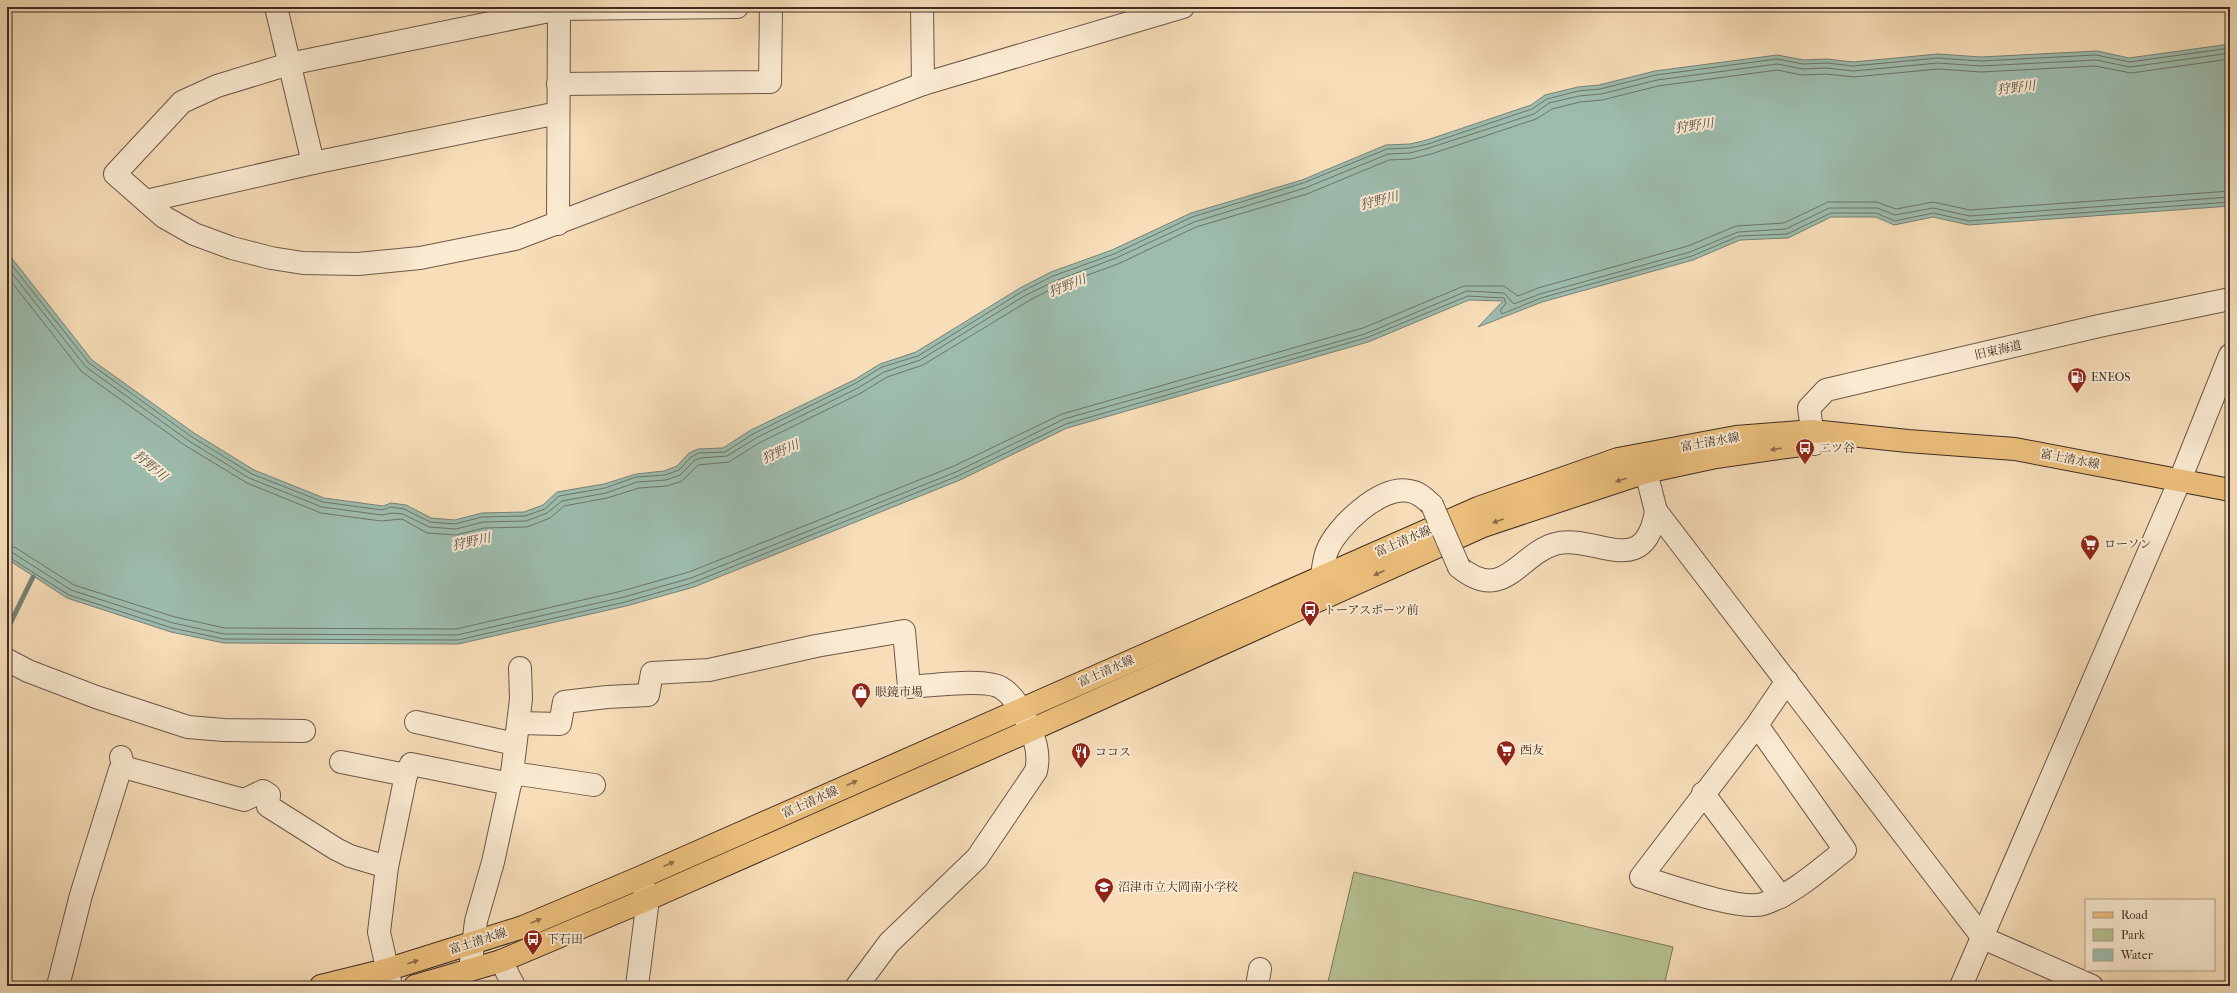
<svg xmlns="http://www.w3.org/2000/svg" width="2237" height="993" font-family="'IM FELL French Canon','Noto Serif JP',serif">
  <rect width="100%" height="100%" fill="#f7deb9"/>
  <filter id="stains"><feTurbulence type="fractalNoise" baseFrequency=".005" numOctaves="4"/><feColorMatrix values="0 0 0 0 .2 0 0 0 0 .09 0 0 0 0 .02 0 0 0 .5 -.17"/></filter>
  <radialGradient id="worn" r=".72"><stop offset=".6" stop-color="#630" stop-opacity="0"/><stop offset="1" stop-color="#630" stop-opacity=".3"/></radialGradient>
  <path fill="#b8c293" stroke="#7c775b" d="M 1354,872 L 1673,947 L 1664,986 L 1327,986 Z"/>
  <path fill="#9dbcae" stroke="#778276" d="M 2230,44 L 2230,206 L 1969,225 L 1933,217 L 1894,225 L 1876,217 L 1831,217 L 1788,238 L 1740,240 L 1693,260 L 1542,302 L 1478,327 L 1503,301 L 1469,300 L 1368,342 L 1067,428 L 960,480 L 694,587 L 626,606 L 458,644 L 224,643 L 171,632 L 67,598 L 7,559 L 7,252 L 92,360 L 194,433 L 254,470 L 324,498 L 383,506 L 391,503 L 406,505 L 431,518 L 455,520 L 482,513 L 524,512 L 543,505 L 557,492 L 604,484 L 636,474 L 664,471 L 677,466 L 689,453 L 698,449 L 723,448 L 751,430 L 854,380 L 880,364 L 916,352 L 1020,288 L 1051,272 L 1112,250 L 1191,213 L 1302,180 L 1386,145 L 1410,144 L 1427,140 L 1531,105 L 1545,95 L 1578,87 L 1599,85 L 1655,71 L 1777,55 L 1804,60 L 1827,59 L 1853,62 L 1938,54 L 1981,57 L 2097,51 L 2129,58 Z"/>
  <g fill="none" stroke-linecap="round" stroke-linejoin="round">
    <g stroke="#6e7468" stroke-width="1">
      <path d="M 7,259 L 89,363 L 192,437 L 252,474 L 323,502 L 382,510 L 391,507 L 404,509 L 430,522 L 455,524 L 482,517 L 525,516 L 545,509 L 559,496 L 605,488 L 636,477 L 665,475 L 679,470 L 691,457 L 699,453 L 725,452 L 753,434 L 856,383 L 882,367 L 918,356 L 1023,291 L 1053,276 L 1114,254 L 1192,217 L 1303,183 L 1387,149 L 1410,148 L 1428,144 L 1532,109 L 1547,99 L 1578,91 L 1600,89 L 1656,75 L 1777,59 L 1803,64 L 1827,63 L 1853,66 L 1938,58 L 1981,61 L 2096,55 L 2130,62 L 2230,48"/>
      <path d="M 7,267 L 86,367 L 189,441 L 249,478 L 322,507 L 382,515 L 392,513 L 403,514 L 429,527 L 456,529 L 483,522 L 526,521 L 547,513 L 562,501 L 606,493 L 637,482 L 666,480 L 680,475 L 695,460 L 701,458 L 727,456 L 756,438 L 858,388 L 884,372 L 920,360 L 1026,295 L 1055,281 L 1116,258 L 1194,222 L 1305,188 L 1388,154 L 1410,153 L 1429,148 L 1534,114 L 1549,103 L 1579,96 L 1601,94 L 1657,80 L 1777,64 L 1803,69 L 1826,68 L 1853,71 L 1938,63 L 1981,66 L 2096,60 L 2130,67 L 2230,53"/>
      <path d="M 7,276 L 82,372 L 186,446 L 247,483 L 321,513 L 381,521 L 402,519 L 427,533 L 456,535 L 484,528 L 527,527 L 550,518 L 564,506 L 607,498 L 639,488 L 667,486 L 682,481 L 698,465 L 729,462 L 759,443 L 861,393 L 887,377 L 923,365 L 1030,300 L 1057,286 L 1118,264 L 1196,227 L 1307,194 L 1389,160 L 1411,159 L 1431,154 L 1536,119 L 1552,109 L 1580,102 L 1602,100 L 1658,86 L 1777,70 L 1802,75 L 1826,74 L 1854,77 L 1938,69 L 1981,72 L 2095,66 L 2131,73 L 2230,59"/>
      <path d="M 7,545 L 16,548 L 74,585 L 175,617 L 225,628 L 456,629 L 622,591 L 689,572 L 954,466 L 1062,414 L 1363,328 L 1464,286 L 1504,286 L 1518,296 L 1538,288 L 1688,246 L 1736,226 L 1784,223 L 1828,202 L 1876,202 L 1896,209 L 1933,202 L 1970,210 L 2230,191"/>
      <path d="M 7,551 L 13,553 L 71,590 L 173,623 L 224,634 L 457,635 L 624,597 L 691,578 L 956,472 L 1064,419 L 1365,334 L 1467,291 L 1504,293 L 1514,304 L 1540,294 L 1690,252 L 1738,232 L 1786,229 L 1829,208 L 1877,208 L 1895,215 L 1933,208 L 1970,216 L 2230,197"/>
      <path d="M 7,556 L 69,595 L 172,628 L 224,639 L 458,640 L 625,602 L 692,583 L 958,476 L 1066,424 L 1366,338 L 1468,296 L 1504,298 L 1506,303 L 1500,311 L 1502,314 L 1541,298 L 1692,256 L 1739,236 L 1787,234 L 1831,213 L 1876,213 L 1895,221 L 1933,213 L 1969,221 L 2230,202"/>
    </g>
    <path stroke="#778276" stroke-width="5" d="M 7,630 L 33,577"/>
    <g stroke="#6d5848" stroke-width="24">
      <g id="minor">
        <path d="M 276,7 L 313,163"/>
        <path d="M 737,7 L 559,9 L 289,64 L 217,86 L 182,102 L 115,174 L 164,217 L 194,234 L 232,248 L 271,258 L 303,263 L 358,264 L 420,258 L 515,239 L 923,84 L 1183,7"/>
        <path d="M 922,7 L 923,84"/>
        <path d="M 558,84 L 770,82 L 771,7"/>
        <path d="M 146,201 L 313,163 L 558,113"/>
        <path d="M 558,224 L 559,7"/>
        <path d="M 1814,444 L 1809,408 L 1826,390 L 2099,326 L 2230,299"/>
        <path d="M 1646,472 L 1656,511 L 1983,938 L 2092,986"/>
        <path d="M 1459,567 C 1504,604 1519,554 1555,544 C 1595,533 1644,582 1656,511"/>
        <path d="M 1322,575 C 1323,568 1324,559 1327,551 C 1336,527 1381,485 1409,491 C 1419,492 1425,499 1432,505"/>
        <path d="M 7,660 L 28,671 L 96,697 L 188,727 L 224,730 L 304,731"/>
        <path d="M 416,722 L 515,744"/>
        <path d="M 519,723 L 560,724 L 564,702 L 607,697 L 648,695 L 652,673 L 709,670 L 816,646 L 904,631 L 909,687 C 930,686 988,677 1003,689 C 1015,697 1022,711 1028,724 C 1035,739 1040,754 1036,771 L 977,858 L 889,943 L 857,986"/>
        <path d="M 1757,725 L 1845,850 C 1820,869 1794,894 1763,904 C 1740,911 1668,885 1641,877 L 1757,725 L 1787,681"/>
        <path d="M 341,762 L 406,775 L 411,764 L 510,784 L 512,773 L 594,785"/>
        <path d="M 123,767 L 244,800 L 263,791 L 269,795 L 268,806 L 336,849 L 350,856 L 387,867"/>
        <path d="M 512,773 L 521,699 L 520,668"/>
        <path d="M 1703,793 L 1781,897"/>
        <path d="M 501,961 L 514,986"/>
        <path d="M 470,970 L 476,921 L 493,862 L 510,784"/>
        <path d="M 58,986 L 81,895 L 120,770 L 123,767 L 121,757"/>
        <path d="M 391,986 L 379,932 L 387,867 L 406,775"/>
        <path d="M 637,986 L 648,899 L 642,883"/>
        <path d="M 1257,986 L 1260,969"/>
        <path d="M 1961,986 L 2180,480 L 2230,355"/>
      </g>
    </g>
    <g stroke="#3f2c23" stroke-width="24">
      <g id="major">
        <path d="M 321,986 L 386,970 L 523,927 L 639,878 L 1478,508 L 1618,459 L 1736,437 L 1812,431 L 1908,441 L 2015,449 L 2230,490"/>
        <path d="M 415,986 L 501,961 L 648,899 L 1031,730 L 1483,526 L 1646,472 L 1716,457 L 1801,445"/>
      </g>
    </g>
    <use href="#minor" stroke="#faead2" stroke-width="22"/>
    <use href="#major" stroke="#ecbf7c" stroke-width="22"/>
    <g stroke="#6d5848" stroke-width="24" stroke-linecap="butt">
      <path id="minor-bridge" d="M 1432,505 L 1459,567"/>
    </g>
    <use href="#minor-bridge" stroke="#faead2" stroke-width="22"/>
  </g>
  <defs><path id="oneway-solid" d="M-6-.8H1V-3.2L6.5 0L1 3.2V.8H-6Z"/></defs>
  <g fill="#8d6e4b">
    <use href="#oneway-solid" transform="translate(1776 449) rotate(172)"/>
    <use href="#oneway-solid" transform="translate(1621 480) rotate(163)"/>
    <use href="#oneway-solid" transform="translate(1498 521) rotate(161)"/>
    <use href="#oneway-solid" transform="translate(1379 573) rotate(156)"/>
    <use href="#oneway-solid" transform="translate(852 783) rotate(-24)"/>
    <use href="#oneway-solid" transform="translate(669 864) rotate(-24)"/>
    <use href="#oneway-solid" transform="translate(536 921) rotate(-23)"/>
    <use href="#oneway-solid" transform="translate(413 962) rotate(-17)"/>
  </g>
  <defs>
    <g id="fuel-pin" transform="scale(1)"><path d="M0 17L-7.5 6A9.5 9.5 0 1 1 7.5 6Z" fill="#8f2418" stroke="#faead2"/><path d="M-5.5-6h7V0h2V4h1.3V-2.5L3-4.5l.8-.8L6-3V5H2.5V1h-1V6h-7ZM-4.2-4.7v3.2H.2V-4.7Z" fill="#fff"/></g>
    <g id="bus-pin" transform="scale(1)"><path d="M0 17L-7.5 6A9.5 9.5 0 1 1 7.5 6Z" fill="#8f2418" stroke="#faead2"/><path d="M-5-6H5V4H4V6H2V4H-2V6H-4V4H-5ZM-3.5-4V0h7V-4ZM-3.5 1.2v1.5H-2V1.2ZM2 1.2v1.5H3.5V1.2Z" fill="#fff"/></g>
    <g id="supermarket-pin" transform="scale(1)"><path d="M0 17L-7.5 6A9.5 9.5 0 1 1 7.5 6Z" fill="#8f2418" stroke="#faead2"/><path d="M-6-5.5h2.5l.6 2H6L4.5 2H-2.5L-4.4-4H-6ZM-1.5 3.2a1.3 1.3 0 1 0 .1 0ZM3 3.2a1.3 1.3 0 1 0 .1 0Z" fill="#fff"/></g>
    <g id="shop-pin" transform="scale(1)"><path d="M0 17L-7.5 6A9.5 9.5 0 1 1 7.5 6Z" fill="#8f2418" stroke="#faead2"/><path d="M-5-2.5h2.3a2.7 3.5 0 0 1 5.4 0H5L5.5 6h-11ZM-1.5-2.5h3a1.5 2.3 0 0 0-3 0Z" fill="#fff"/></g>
    <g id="restaurant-pin" transform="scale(1)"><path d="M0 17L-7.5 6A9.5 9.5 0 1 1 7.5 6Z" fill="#8f2418" stroke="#faead2"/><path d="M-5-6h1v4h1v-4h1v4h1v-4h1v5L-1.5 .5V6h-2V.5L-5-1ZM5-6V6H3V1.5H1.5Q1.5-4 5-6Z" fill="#fff"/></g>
    <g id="school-pin" transform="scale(1)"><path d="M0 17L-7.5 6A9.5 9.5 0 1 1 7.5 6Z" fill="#8f2418" stroke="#faead2"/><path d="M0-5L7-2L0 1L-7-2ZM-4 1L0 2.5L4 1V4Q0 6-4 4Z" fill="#fff"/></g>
  </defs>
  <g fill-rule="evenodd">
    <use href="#fuel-pin" x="2077" y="377"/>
    <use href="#bus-pin" x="1805" y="448"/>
    <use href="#supermarket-pin" x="2090" y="544"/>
    <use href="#bus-pin" x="1310" y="610"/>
    <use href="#shop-pin" x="861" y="692"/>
    <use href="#supermarket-pin" x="1506" y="750"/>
    <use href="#restaurant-pin" x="1081" y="752"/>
    <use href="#school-pin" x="1104" y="887"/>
    <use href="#bus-pin" x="533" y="939"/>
  </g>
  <g text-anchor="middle" stroke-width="4" stroke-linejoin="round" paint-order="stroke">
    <g font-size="12" fill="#3f2c23" stroke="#faead2">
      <text transform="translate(1998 350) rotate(-13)" y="4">旧東海道</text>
      <text transform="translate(1710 442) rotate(-10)" y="4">富士清水線</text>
      <text transform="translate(2070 459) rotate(11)" y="4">富士清水線</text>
      <text transform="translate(1403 541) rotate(-23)" y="4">富士清水線</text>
      <text transform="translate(1106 671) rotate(-24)" y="4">富士清水線</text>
      <text transform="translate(810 802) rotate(-24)" y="4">富士清水線</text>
      <text transform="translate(478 941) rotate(-18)" y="4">富士清水線</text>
    </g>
    <g font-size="12" fill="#3f2c23" stroke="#faead2" text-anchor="start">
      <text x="2091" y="381">ENEOS</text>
      <text x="1819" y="452">二ツ谷</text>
      <text x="2104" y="548">ローソン</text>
      <text x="1324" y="614">トーアスポーツ前</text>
      <text x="875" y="696">眼鏡市場</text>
      <text x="1520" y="754">西友</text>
      <text x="1095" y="756">ココス</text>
      <text x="1118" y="891">沼津市立大岡南小学校</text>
      <text x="547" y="943">下石田</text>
    </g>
    <g font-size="13" font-style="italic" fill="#565046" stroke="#faead2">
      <text transform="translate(2016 87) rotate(-7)" y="5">狩野川</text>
      <text transform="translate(1694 125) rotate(-8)" y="5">狩野川</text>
      <text transform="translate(1379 200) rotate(-14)" y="5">狩野川</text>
      <text transform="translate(1067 285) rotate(-21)" y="5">狩野川</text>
      <text transform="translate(780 451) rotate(-24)" y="5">狩野川</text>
      <text transform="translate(151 465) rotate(40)" y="5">狩野川</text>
      <text transform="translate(471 541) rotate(-12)" y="5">狩野川</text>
    </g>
  </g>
  <rect width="2237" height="993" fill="none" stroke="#f7deb9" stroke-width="24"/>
  <rect x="8" y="8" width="2221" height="977" fill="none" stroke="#3f2c23" stroke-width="2"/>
  <rect x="12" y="12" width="2213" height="969" fill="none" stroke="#3f2c23"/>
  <rect x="2085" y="899" width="130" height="72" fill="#faead2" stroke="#af9e8c"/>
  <rect x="2093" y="912" width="20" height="6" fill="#ecbf7c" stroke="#af9e8c"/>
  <text x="2121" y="919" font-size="12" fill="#3f2c23">Road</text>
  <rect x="2093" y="929" width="20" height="12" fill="#b8c293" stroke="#af9e8c"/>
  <text x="2121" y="939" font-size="12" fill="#3f2c23">Park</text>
  <rect x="2093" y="949" width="20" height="12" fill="#9dbcae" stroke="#af9e8c"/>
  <text x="2121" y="959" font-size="12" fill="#3f2c23">Water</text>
  <rect width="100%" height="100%" filter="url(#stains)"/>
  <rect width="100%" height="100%" fill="url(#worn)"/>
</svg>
